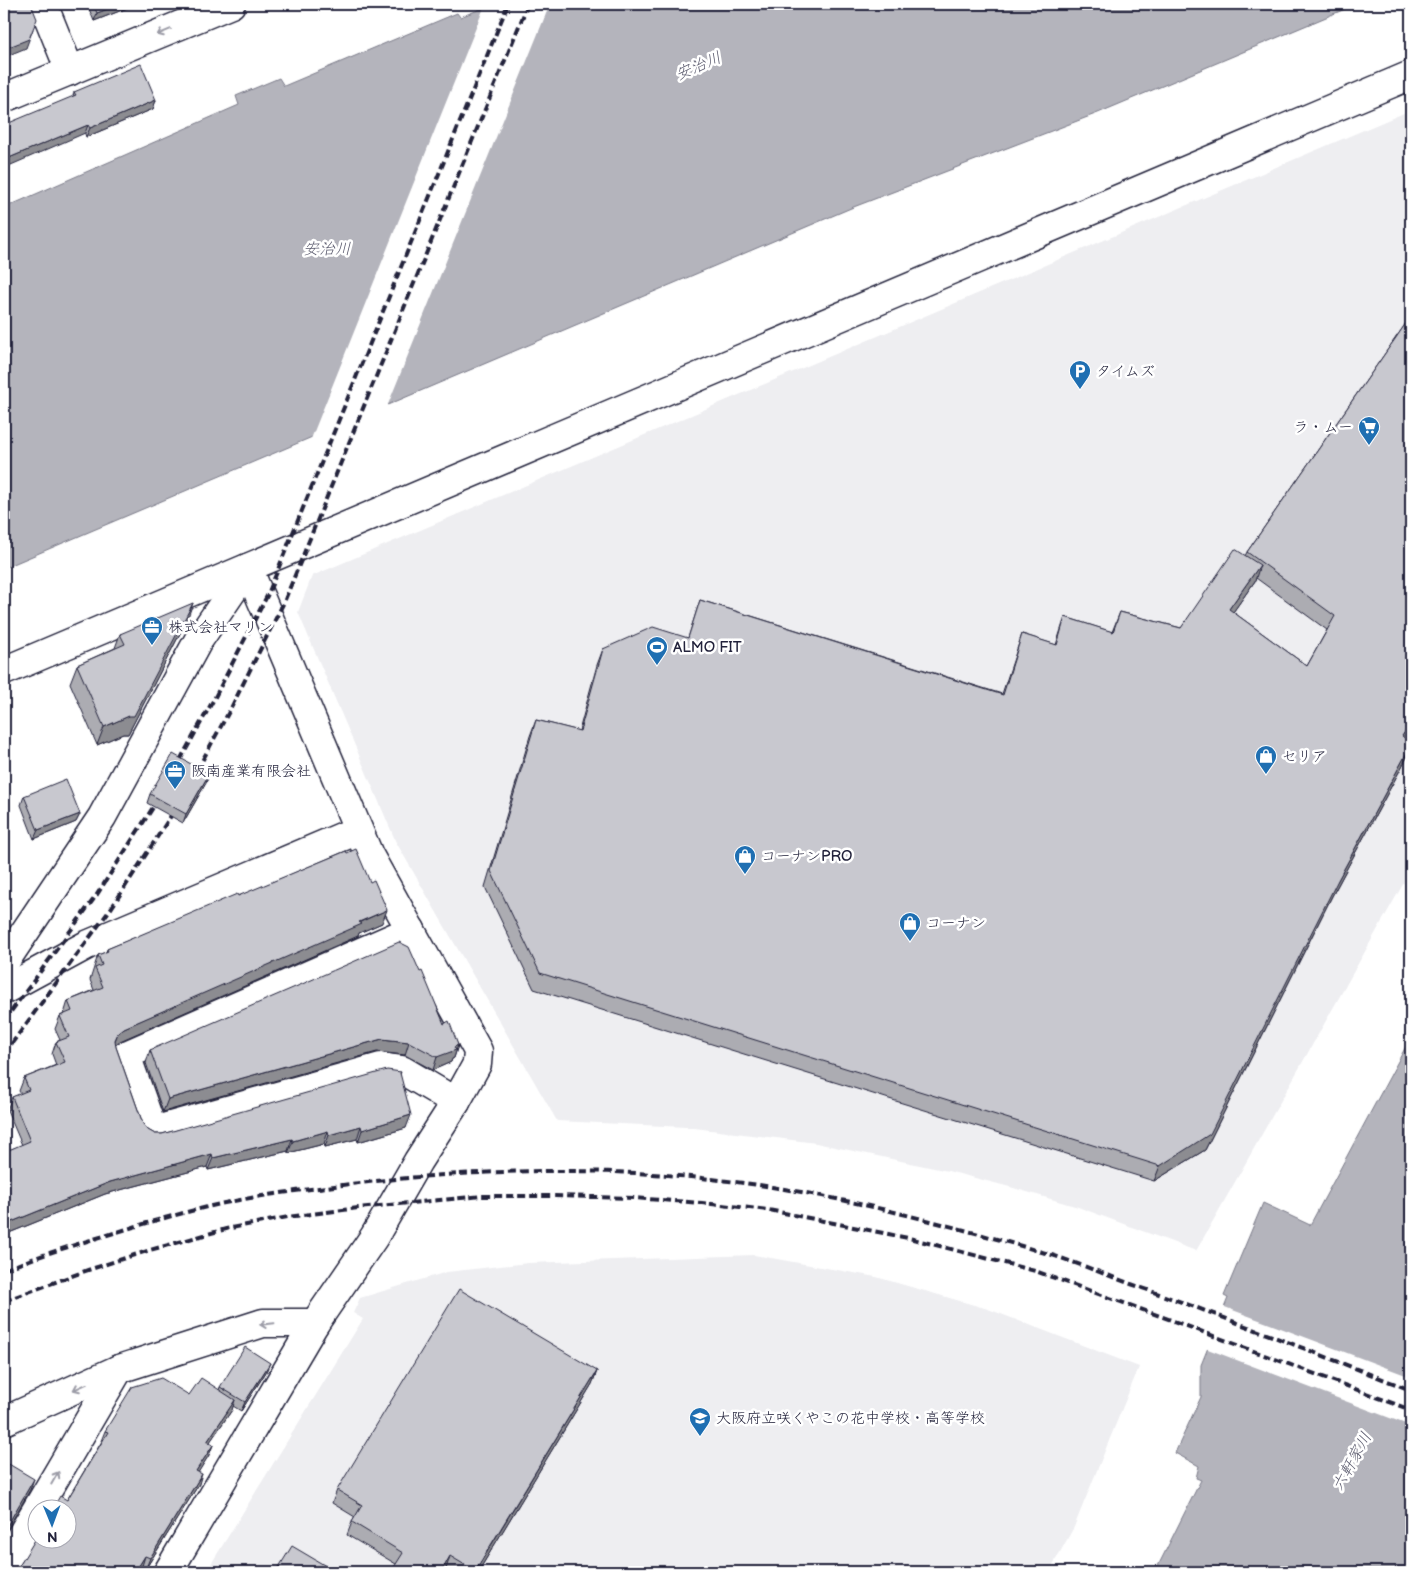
<svg xmlns="http://www.w3.org/2000/svg" width="1415" height="1576" font-family="'Balsamiq Sans','Klee One',sans-serif">
  <rect width="100%" height="100%" fill="#fff"/>
  <filter id="ink" filterUnits="userSpaceOnUse"><feTurbulence type="fractalNoise" baseFrequency=".02" numOctaves="2"/><feDisplacementMap in="SourceGraphic" scale="10" xChannelSelector="R" yChannelSelector="G"/><feConvolveMatrix kernelMatrix="1 2 1 2 8 2 1 2 1" color-interpolation-filters="sRGB"/></filter>
  <g filter="url(#ink)">
    <g fill="#eeeef1">
      <path d="M 1411,110 L 1411,870 L 1196,1251 L 1078,1207 L 1010,1187 L 948,1171 L 816,1143 L 686,1127 L 557,1121 L 396,842 L 298,612 L 312,576 Z"/>
      <path d="M 754,1255 L 876,1277 L 988,1309 L 1139,1367 L 1074,1527 L 1049,1572 L 206,1572 L 363,1319 L 353,1313 L 360,1298 L 447,1272 L 528,1263 Z"/>
    </g>
    <g fill="#b4b4bc" stroke="#7a7a88">
      <path d="M 538,4 L 1357,4 L 1098,113 L 851,208 L 4,568 L 4,208 L 239,105 L 236,96 L 279,78 L 284,86 L 457,13 L 460,17 L 489,6 L 496,21 Z"/>
      <path d="M 1411,1037 L 1411,1572 L 1155,1572 L 1201,1480 L 1196,1478 L 1199,1466 L 1175,1453 L 1201,1397 L 1201,1365 L 1228,1298 L 1224,1296 L 1263,1203 L 1310,1225 Z"/>
    </g>
    <g fill="#fff">
      <path d="M 487,4 L 491,4 L 497,18 L 531,4 L 550,4 L 387,407 L 311,439 L 485,5 Z"/>
      <path d="M 1222,1306 L 1411,1377 L 1411,1426 L 1205,1348 Z"/>
    </g>
    <g fill="none" stroke-linecap="round" stroke-linejoin="round">
      <g stroke="#22223b" stroke-width="31">
        <g id="minor">
          <path d="M 43,4 L 70,71"/>
          <path d="M 4,98 L 231,4"/>
          <path d="M 4,671 L 1411,75"/>
          <path d="M 411,930 L 126,1055 L 153,1131 L 381,1067 L 402,1070 L 456,1102"/>
          <path d="M 4,963 L 102,817 L 198,641 L 248,568"/>
          <path d="M 4,990 L 87,945 L 358,830"/>
          <path d="M 4,1421 L 119,1369 L 263,1323 L 315,1323"/>
          <path d="M 4,1565 L 119,1369"/>
          <path d="M 168,1572 L 315,1323 L 374,1237 L 418,1161 L 456,1102 L 477,1064 L 478,1051 L 369,855 L 248,568"/>
        </g>
      </g>
      <use href="#minor" stroke="#fff" stroke-width="28"/>
      <g stroke="#22223b" stroke-width="4" stroke-dasharray="8 4" stroke-linecap="butt">
        <path d="M 174,771 L 214,699 L 268,594 L 508,4"/>
        <path d="M 191,781 L 231,708 L 284,602 L 528,4"/>
        <path d="M 4,1021 L 96,896 L 161,795"/>
        <path d="M 4,1054 L 112,907 L 178,805"/>
        <path d="M 4,1270 C 40,1255 77,1244 114,1233 C 149,1222 185,1212 220,1204 C 261,1195 302,1190 343,1185 C 485,1167 630,1165 772,1187 C 864,1202 953,1226 1042,1252 C 1072,1261 1102,1273 1131,1284 C 1225,1317 1318,1354 1411,1390"/>
        <path d="M 4,1301 L 88,1270 L 150,1250 L 226,1229 L 288,1217 L 358,1208 L 482,1196 L 555,1196 L 634,1198 L 702,1203 L 769,1210 L 913,1239 L 1035,1271 L 1171,1320 L 1411,1410"/>
      </g>
    </g>
    <g fill="#acacb2" stroke="#22223b" fill-rule="evenodd">
      <path d="M 87,4 L 135,4 L 135,5 L 94,21 Z"/>
      <path d="M 74,92 L 156,100 L 153,109 L 86,137 L 73,96 Z"/>
      <path d="M 1411,316 L 1411,730 L 1405,738 L 1411,745 L 1406,759 L 1332,896 L 1205,1150 L 1154,1181 L 534,989 L 485,887 L 530,736 L 536,720 L 579,731 L 597,665 L 603,649 L 688,638 L 700,600 L 1002,694 L 1022,634 L 1056,645 L 1065,617 L 1112,632 L 1120,612 L 1181,628 L 1245,556 L 1247,552 ZM 1256,578 L 1327,630 L 1307,666 L 1233,612 L 1255,581 Z"/>
      <path d="M 187,620 L 128,734 L 123,734 L 97,745 L 70,683 L 77,665 L 115,648 L 120,634 Z"/>
      <path d="M 209,774 L 206,783 L 183,823 L 147,803 L 150,794 Z"/>
      <path d="M 24,796 L 80,814 L 76,822 L 34,839 L 21,805 Z"/>
      <path d="M 238,896 L 382,923 L 359,933 L 358,936 L 120,1041 L 115,1044 L 116,1047 L 143,1124 L 148,1130 L 155,1134 L 162,1134 L 401,1072 L 400,1075 L 406,1128 L 358,1142 L 357,1139 L 325,1147 L 324,1144 L 288,1153 L 288,1151 L 208,1170 L 207,1167 L 105,1194 L 4,1235 L 4,1152 L 22,1145 L 7,1110 L 12,1097 L 21,1094 L 19,1091 L 24,1078 L 56,1065 L 52,1054 L 56,1042 L 60,1040 L 55,1029 L 60,1016 L 64,1014 L 68,1001 L 94,990 L 90,980 L 98,955 L 106,952 L 107,949 Z"/>
      <path d="M 444,1024 L 458,1045 L 454,1058 L 452,1059 L 451,1062 L 433,1070 L 405,1055 L 377,1052 L 163,1112 L 146,1063 L 150,1050 Z"/>
      <path d="M 597,1371 L 592,1384 L 478,1572 L 451,1572 L 446,1569 L 396,1564 L 347,1535 L 352,1522 L 355,1517 L 332,1503 L 337,1490 Z"/>
      <path d="M 266,1372 L 241,1411 L 233,1406 L 232,1410 L 209,1443 L 213,1445 L 209,1455 L 198,1472 L 199,1484 L 146,1568 L 142,1566 L 137,1572 L 4,1572 L 7,1571 L 15,1569 L 21,1563 L 67,1500 L 102,1441 L 101,1441 L 105,1431 L 189,1395 L 219,1390 L 220,1387 Z"/>
    </g>
    <g fill="#8c8c91" stroke="#22223b">
      <path d="M 121,4 L 135,4 L 135,5 L 94,21 L 97,13 Z"/>
      <path d="M 33,29 L 26,48 L 4,57 L 4,49 Z"/>
      <path d="M 156,100 L 153,109 L 86,137 L 90,128 Z"/>
      <path d="M 88,125 L 85,133 L 4,168 L 4,160 Z"/>
      <path d="M 1260,565 L 1255,581 L 1224,625 L 1229,609 Z"/>
      <path d="M 193,603 L 187,620 L 128,734 L 123,734 L 97,745 L 104,727 L 129,716 Z"/>
      <path d="M 1411,723 L 1411,730 L 1396,752 L 1402,736 Z"/>
      <path d="M 1411,745 L 1406,759 L 1332,896 L 1205,1150 L 1154,1181 L 1160,1166 L 1338,880 Z"/>
      <path d="M 209,774 L 206,783 L 183,823 L 186,814 Z"/>
      <path d="M 80,814 L 76,822 L 34,839 L 38,830 Z"/>
      <path d="M 387,910 L 382,923 L 359,933 L 358,936 L 120,1041 L 113,1046 L 118,1033 L 124,1028 Z"/>
      <path d="M 382,1039 L 409,1042 L 405,1055 L 377,1052 L 163,1112 L 168,1099 Z"/>
      <path d="M 458,1045 L 454,1058 L 452,1059 L 451,1062 L 433,1070 L 437,1057 Z"/>
      <path d="M 411,1115 L 406,1128 L 358,1142 L 362,1130 Z"/>
      <path d="M 361,1126 L 357,1139 L 325,1147 L 329,1135 Z"/>
      <path d="M 328,1131 L 324,1144 L 288,1153 L 293,1141 Z"/>
      <path d="M 292,1139 L 288,1151 L 208,1170 L 213,1158 Z"/>
      <path d="M 212,1154 L 207,1167 L 105,1194 L 4,1235 L 4,1225 L 110,1182 Z"/>
      <path d="M 270,1363 L 266,1372 L 241,1411 L 245,1402 Z"/>
      <path d="M 597,1371 L 592,1384 L 478,1572 L 475,1572 Z"/>
      <path d="M 235,1400 L 232,1410 L 203,1452 L 207,1442 Z"/>
      <path d="M 213,1445 L 209,1455 L 193,1481 L 196,1471 Z"/>
      <path d="M 202,1474 L 199,1484 L 146,1568 L 150,1558 Z"/>
      <path d="M 34,1479 L 30,1490 L 4,1535 L 4,1531 Z"/>
      <path d="M 145,1556 L 142,1566 L 137,1572 L 135,1572 Z"/>
      <path d="M 450,1556 L 446,1569 L 444,1572 L 441,1572 Z"/>
    </g>
    <g fill="#c8c8cf" stroke="#22223b">
      <path d="M 4,4 L 31,4 L 37,19 L 29,39 L 4,49 Z"/>
      <path d="M 93,4 L 121,4 L 97,13 Z"/>
      <path d="M 141,64 L 156,100 L 90,128 L 88,125 L 4,160 L 4,125 L 76,95 L 74,92 Z"/>
      <path d="M 1411,316 L 1411,723 L 1402,736 L 1411,743 L 1411,745 L 1338,880 L 1210,1134 L 1160,1166 L 540,973 L 491,871 L 536,720 L 580,731 L 603,649 L 653,627 L 688,638 L 700,600 L 1003,695 L 1022,634 L 1057,645 L 1065,617 L 1113,632 L 1120,612 L 1181,628 L 1235,549 L 1260,565 L 1229,609 L 1307,666 L 1335,616 L 1247,552 Z"/>
      <path d="M 193,603 L 134,716 L 129,716 L 104,727 L 77,665 L 125,644 L 120,634 Z"/>
      <path d="M 173,754 L 209,774 L 186,814 L 150,794 Z"/>
      <path d="M 66,779 L 80,814 L 38,830 L 24,796 Z"/>
      <path d="M 356,849 L 370,882 L 374,880 L 387,910 L 359,922 L 362,924 L 124,1028 L 118,1033 L 115,1040 L 116,1047 L 143,1124 L 148,1130 L 155,1134 L 162,1134 L 387,1070 L 401,1072 L 400,1073 L 411,1115 L 362,1130 L 361,1126 L 329,1135 L 328,1131 L 293,1141 L 292,1139 L 213,1158 L 212,1154 L 110,1182 L 4,1225 L 4,1177 L 6,1176 L 4,1172 L 4,1152 L 30,1141 L 12,1097 L 29,1090 L 24,1078 L 65,1062 L 56,1042 L 69,1037 L 60,1016 L 72,1011 L 68,1001 L 103,987 L 95,968 L 102,965 L 98,955 L 108,951 L 107,949 L 237,894 L 238,896 L 346,851 L 347,853 Z"/>
      <path d="M 399,942 L 409,947 L 420,972 L 422,971 L 444,1024 L 449,1021 L 458,1045 L 454,1047 L 456,1050 L 437,1057 L 409,1042 L 382,1039 L 168,1099 L 150,1050 Z"/>
      <path d="M 459,1289 L 597,1371 L 475,1571 L 450,1556 L 441,1572 L 391,1572 L 403,1553 L 352,1522 L 362,1505 L 337,1490 Z"/>
      <path d="M 245,1347 L 270,1363 L 245,1402 L 220,1387 Z"/>
      <path d="M 161,1378 L 189,1395 L 201,1378 L 235,1400 L 207,1442 L 213,1445 L 196,1471 L 202,1474 L 150,1558 L 145,1556 L 135,1572 L 4,1572 L 4,1569 L 7,1571 L 15,1569 L 21,1563 L 38,1535 L 38,1538 L 68,1538 L 68,1508 L 53,1508 L 60,1496 L 67,1500 L 108,1432 L 105,1431 L 132,1387 Z"/>
      <path d="M 4,1463 L 6,1464 L 7,1463 L 34,1479 L 4,1531 Z"/>
      <path d="M 292,1546 L 336,1572 L 276,1572 Z"/>
    </g>
    <defs><path id="oneway-shaft" d="M-6 0H5M1.5-3L5.5 0L1.5 3" fill="none" stroke-width="1.6" stroke-linecap="round" stroke-linejoin="round" transform="scale(1.25)"/></defs>
    <g stroke="#9c9ca7">
      <use href="#oneway-shaft" transform="translate(164 32) rotate(157)"/>
      <use href="#oneway-shaft" transform="translate(267 1324) rotate(174)"/>
      <use href="#oneway-shaft" transform="translate(80 1387) rotate(156)"/>
      <use href="#oneway-shaft" transform="translate(55 1478) rotate(-60)"/>
    </g>
  </g>
  <defs>
    <g id="parking-pin" transform="scale(1.125)"><path d="M0 17L-7.5 6A9.5 9.5 0 1 1 7.5 6Z" fill="#1f6fb2" stroke="#fff"/><path d="M-3.5-5.5H1a3.5 3.5 0 0 1 0 7H-1V5.5H-3.5ZM-1-3.4V-.6H.8a1.4 1.4 0 0 0 0-2.8Z" fill="#fff"/></g>
    <g id="supermarket-pin" transform="scale(1.125)"><path d="M0 17L-7.5 6A9.5 9.5 0 1 1 7.5 6Z" fill="#1f6fb2" stroke="#fff"/><path d="M-6-5.5h2.5l.6 2H6L4.5 2H-2.5L-4.4-4H-6ZM-1.5 3.2a1.3 1.3 0 1 0 .1 0ZM3 3.2a1.3 1.3 0 1 0 .1 0Z" fill="#fff"/></g>
    <g id="office-pin" transform="scale(1.125)"><path d="M0 17L-7.5 6A9.5 9.5 0 1 1 7.5 6Z" fill="#1f6fb2" stroke="#fff"/><path d="M-6-3h4V-5.5h4V-3h4V5H-6ZM-1-4.5V-3h2v-1.5ZM-6 0V1H6V0Z" fill="#fff"/></g>
    <g id="stadium-pin" transform="scale(1.125)"><path d="M0 17L-7.5 6A9.5 9.5 0 1 1 7.5 6Z" fill="#1f6fb2" stroke="#fff"/><path d="M0-5a6.5 5 0 1 0 0 10a6.5 5 0 1 0 0-10ZM-3.5-1.8h7v3.6h-7Z" fill="#fff"/></g>
    <g id="shop-pin" transform="scale(1.125)"><path d="M0 17L-7.5 6A9.5 9.5 0 1 1 7.5 6Z" fill="#1f6fb2" stroke="#fff"/><path d="M-5-2.5h2.3a2.7 3.5 0 0 1 5.4 0H5L5.5 6h-11ZM-1.5-2.5h3a1.5 2.3 0 0 0-3 0Z" fill="#fff"/></g>
    <g id="school-pin" transform="scale(1.125)"><path d="M0 17L-7.5 6A9.5 9.5 0 1 1 7.5 6Z" fill="#1f6fb2" stroke="#fff"/><path d="M0-5L7-2L0 1L-7-2ZM-4 1L0 2.5L4 1V4Q0 6-4 4Z" fill="#fff"/></g>
  </defs>
  <g fill-rule="evenodd">
    <use href="#parking-pin" x="1080" y="371"/>
    <use href="#supermarket-pin" x="1369" y="427"/>
    <use href="#office-pin" x="152" y="627"/>
    <use href="#stadium-pin" x="657" y="647"/>
    <use href="#shop-pin" x="1266" y="756"/>
    <use href="#office-pin" x="175" y="771"/>
    <use href="#shop-pin" x="745" y="856"/>
    <use href="#shop-pin" x="910" y="923"/>
    <use href="#school-pin" x="700" y="1418"/>
  </g>
  <g text-anchor="middle" stroke-width="5" stroke-linejoin="round" paint-order="stroke">
    <g font-size="15" fill="#22223b" stroke="#fff" text-anchor="start">
      <text x="1096" y="376">タイムズ</text>
      <text x="1353" y="432" text-anchor="end">ラ・ムー</text>
      <text x="168" y="632">株式会社マリン</text>
      <text x="673" y="652">ALMO FIT</text>
      <text x="1282" y="761">セリア</text>
      <text x="191" y="776">阪南産業有限会社</text>
      <text x="761" y="861">コーナンPRO</text>
      <text x="926" y="928">コーナン</text>
      <text x="716" y="1423">大阪府立咲くやこの花中学校・高等学校</text>
    </g>
    <g font-size="16" font-style="italic" fill="#5c5c6f" stroke="#fff">
      <text transform="translate(698 65) rotate(-23)" y="6">安治川</text>
      <text x="327" y="254">安治川</text>
      <text transform="translate(1351 1461) rotate(-61)" y="6">六軒家川</text>
    </g>
  </g>
  <rect width="1415" height="1576" fill="none" stroke="#fff" stroke-width="20"/>
  <rect x="10" y="10" width="1395" height="1556" fill="none" stroke="#22223b" stroke-width="2" filter="url(#ink)"/>
  <g transform="translate(52 1524) rotate(179)"><circle r="24" fill="#ffffff" stroke="#a7a7b1"/>
  <path d="M0-4L9 19L0 12L-9 19Z" fill="#1f6fb2"/>
  <text y="-8" font-size="14" font-weight="bold" text-anchor="middle" fill="#22223b">N</text>
  </g>
</svg>
